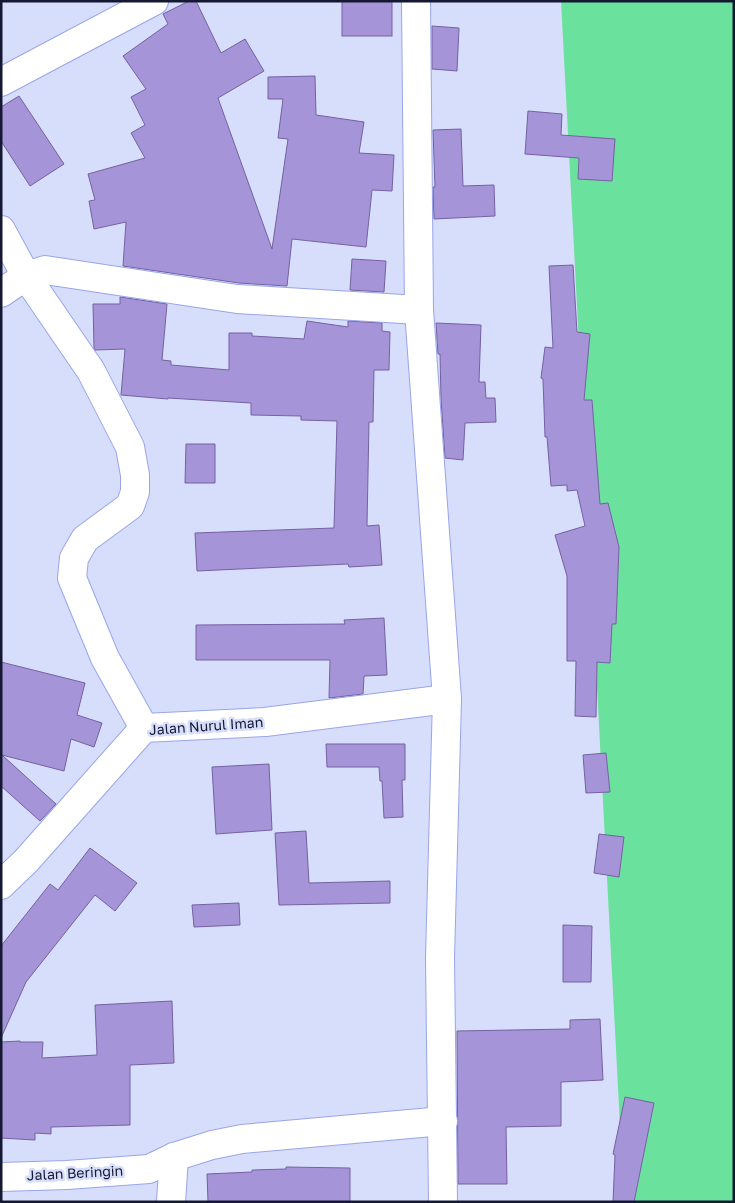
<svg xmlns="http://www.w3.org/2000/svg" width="735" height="1203" font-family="'Golos Text',sans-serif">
  <rect width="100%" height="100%" fill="#d7defb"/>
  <path fill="#6ae19d" d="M 561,1 L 734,1 L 734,1202 L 624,1202 Z"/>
  <g fill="#a694d8" stroke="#7461a2">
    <path d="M 189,1 L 196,1 L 221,53 L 245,39 L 264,71 L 218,98 L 272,249 L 288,139 L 278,138 L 283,99 L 268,99 L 268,77 L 315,76 L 316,115 L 364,122 L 359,153 L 394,155 L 392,191 L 372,190 L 366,247 L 292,239 L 287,286 L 239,283 L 123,266 L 126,222 L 94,229 L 89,201 L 95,200 L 88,174 L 145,158 L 131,133 L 145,125 L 131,97 L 146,89 L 123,56 L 168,24 L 163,14 Z"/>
    <rect x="342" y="1" width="50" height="35"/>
    <path d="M 432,26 L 459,28 L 457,71 L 432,69 Z"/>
    <path d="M 19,96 L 64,164 L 30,186 L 1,141 L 1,107 Z"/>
    <path d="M 528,111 L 562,114 L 561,135 L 615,139 L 612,181 L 578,179 L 579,158 L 525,154 Z"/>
    <path d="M 461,129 L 463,186 L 494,185 L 495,216 L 434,219 L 433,187 L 435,187 L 433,130 Z"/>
    <path d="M 352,259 L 386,261 L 384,292 L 350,290 Z"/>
    <path d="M 573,265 L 577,332 L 590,334 L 584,400 L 592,400 L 600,504 L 608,503 L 619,547 L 616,624 L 612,624 L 610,663 L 597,662 L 596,717 L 575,716 L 576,661 L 567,661 L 567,576 L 555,535 L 585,526 L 577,490 L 567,491 L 567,485 L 551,486 L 547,437 L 545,437 L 543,379 L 541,378 L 545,347 L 553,348 L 549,266 Z"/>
    <path d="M 120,297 L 167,304 L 162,360 L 171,361 L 171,365 L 229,370 L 229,333 L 252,333 L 252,336 L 304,339 L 307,321 L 348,327 L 348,321 L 382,323 L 382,331 L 390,332 L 389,370 L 374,370 L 373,422 L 369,422 L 367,526 L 379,525 L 382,565 L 349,567 L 348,564 L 197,571 L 195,533 L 334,528 L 337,421 L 301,420 L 301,416 L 251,415 L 251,403 L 168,398 L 168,399 L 121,395 L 125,349 L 95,350 L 94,348 L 93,304 L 120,304 Z"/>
    <path d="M 436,323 L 481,325 L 479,382 L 485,382 L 486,398 L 495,398 L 496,422 L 465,423 L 463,460 L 445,458 L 441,399 L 440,354 L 438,354 Z"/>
    <path d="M 186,444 L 215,444 L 215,483 L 185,483 Z"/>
    <path d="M 384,618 L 387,675 L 364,676 L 363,694 L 329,698 L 330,660 L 196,660 L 196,625 L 345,624 L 344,620 Z"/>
    <path d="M 1,662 L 85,683 L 77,715 L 102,723 L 94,747 L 71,739 L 64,771 L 2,755 L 56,804 L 40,821 L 1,786 Z"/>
    <path d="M 326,744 L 405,744 L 405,780 L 402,780 L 403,817 L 384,818 L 382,781 L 380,781 L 379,767 L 327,767 Z"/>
    <path d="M 606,753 L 610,792 L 586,793 L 583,755 Z"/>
    <path d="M 269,764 L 272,830 L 216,834 L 212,767 Z"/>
    <path d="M 306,831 L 309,883 L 390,881 L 390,903 L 279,905 L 275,833 Z"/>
    <path d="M 599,834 L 624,837 L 619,877 L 594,873 Z"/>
    <path d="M 90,848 L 137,883 L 115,911 L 95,895 L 26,982 L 1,1038 L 1,946 L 50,884 L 58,890 Z"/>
    <path d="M 239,903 L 240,925 L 194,927 L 192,905 Z"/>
    <path d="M 563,925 L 592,926 L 591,982 L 563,982 Z"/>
    <path d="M 172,1001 L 174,1063 L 130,1065 L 130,1125 L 51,1127 L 51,1134 L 35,1133 L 35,1140 L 1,1138 L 1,1042 L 20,1041 L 20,1042 L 43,1042 L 42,1058 L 97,1055 L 95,1005 Z"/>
    <path d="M 600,1019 L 603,1080 L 561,1082 L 561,1126 L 506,1127 L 507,1184 L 458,1184 L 457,1031 L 570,1029 L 570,1020 Z"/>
    <path d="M 625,1097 L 654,1103 L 634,1202 L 613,1202 L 615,1155 L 613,1154 Z"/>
    <path d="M 286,1167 L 350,1168 L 350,1202 L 208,1202 L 207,1174 L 252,1172 L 252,1170 L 286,1169 Z"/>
  </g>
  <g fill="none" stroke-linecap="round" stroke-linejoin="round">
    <g stroke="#99a5ea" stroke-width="30">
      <g id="minor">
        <path d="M 416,1 L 419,310 L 447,699 L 440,958 L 443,1202"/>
        <path d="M 1,82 L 154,1"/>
        <path d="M 1,230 L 26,276 L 91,371 L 130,447 L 135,475 L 135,492 L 130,506 L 85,539 L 74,558 L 72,578 L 105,658 L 144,728"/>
        <path d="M 1,293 L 26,276 L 45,270 L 237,299 L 419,310"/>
        <path d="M 1,885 L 26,861 L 144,728 L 265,722 L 447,699"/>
        <path d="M 1,1177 L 67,1175 L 149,1169 L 174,1157 L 212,1145 L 242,1139 L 443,1121"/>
        <path d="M 171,1202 L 174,1157"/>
      </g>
    </g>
    <use href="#minor" stroke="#fff" stroke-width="28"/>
  </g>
  <g text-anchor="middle" stroke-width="5" stroke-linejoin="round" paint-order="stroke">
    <g font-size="14" fill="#151832" stroke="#d7defb">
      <text transform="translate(206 726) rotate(-4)" y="5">Jalan Nurul Iman</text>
      <text transform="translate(75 1173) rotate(-3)" y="5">Jalan Beringin</text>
    </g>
  </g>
  <rect width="735" height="1203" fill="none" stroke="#151832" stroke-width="5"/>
</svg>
